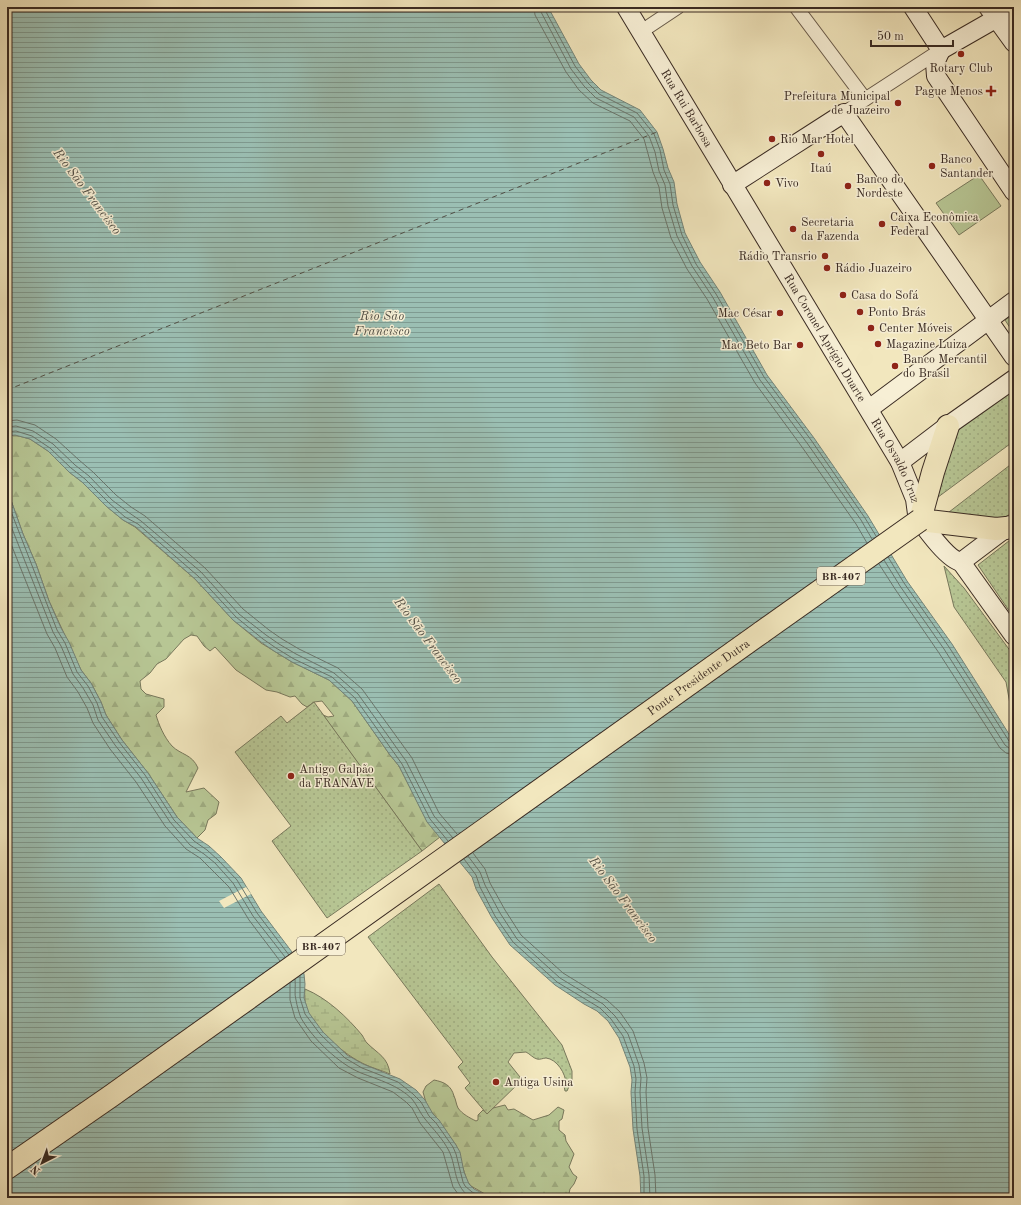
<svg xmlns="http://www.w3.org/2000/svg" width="1021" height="1205" font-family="'Old Standard TT',serif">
  <defs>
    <pattern id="forest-firs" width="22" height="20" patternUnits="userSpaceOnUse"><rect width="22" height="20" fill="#b7c694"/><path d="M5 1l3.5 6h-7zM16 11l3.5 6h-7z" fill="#9eaa7f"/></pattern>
    <pattern id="wetland-marsh" width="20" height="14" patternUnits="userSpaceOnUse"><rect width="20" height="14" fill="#b7c694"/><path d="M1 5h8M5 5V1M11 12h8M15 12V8" fill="none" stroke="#9eaa7f"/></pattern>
    <pattern id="park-dots" width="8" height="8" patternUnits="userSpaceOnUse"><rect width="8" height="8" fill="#b7c694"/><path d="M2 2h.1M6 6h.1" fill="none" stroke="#9eaa7f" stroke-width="1.8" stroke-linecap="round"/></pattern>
    <pattern id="water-rules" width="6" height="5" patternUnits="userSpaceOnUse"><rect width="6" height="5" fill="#9bbfb3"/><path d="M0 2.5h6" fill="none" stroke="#7f9b91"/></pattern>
  </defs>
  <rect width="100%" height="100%" fill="#f2e7be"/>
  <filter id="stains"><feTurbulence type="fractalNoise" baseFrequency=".005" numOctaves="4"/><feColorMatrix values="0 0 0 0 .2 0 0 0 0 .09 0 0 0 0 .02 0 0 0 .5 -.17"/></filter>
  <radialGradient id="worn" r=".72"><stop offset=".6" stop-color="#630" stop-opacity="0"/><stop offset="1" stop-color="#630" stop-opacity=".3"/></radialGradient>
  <g fill="url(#forest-firs)" stroke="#78785c">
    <path d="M 15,435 L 30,439 L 48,451 L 69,472 L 82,482 L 106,506 L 123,520 L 135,527 L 195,579 L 233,620 L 261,643 L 292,662 L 329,680 L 352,701 L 390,755 L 399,766 L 427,821 L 440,837 L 422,851 L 323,715 L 328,717 L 334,716 L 322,701 L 314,702 L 307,707 L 302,704 L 295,696 L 290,697 L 277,692 L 266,690 L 236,670 L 215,647 L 210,651 L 204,646 L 197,636 L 191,635 L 184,639 L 166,659 L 157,664 L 150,673 L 140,681 L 141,689 L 146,694 L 164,699 L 164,707 L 156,715 C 159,725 164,737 172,746 C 181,755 192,754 198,768 L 186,792 L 204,788 L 219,802 L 216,814 L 208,820 L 205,830 L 197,838 L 177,817 L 148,773 L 122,740 L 106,715 L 101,702 L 91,683 L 81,670 L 49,601 L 36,564 L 23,534 L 7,489 L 7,436 Z"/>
    <path d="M 434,1080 C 444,1082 451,1085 454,1096 C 456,1100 456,1104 458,1108 C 462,1114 470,1118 476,1121 L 478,1120 L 478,1115 L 483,1110 L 487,1113 L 493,1108 L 505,1105 L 508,1110 L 514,1109 L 533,1120 L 549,1115 L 558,1107 L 564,1110 L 562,1119 L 559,1121 L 559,1130 L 565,1135 L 566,1141 L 574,1154 L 569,1167 L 573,1174 L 577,1177 L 574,1184 L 570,1189 L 568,1198 L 548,1198 L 544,1194 L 533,1198 L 518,1197 L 516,1198 L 492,1198 L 471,1186 L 467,1181 L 456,1145 L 427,1106 L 423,1092 L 426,1086 Z"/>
  </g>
  <path fill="url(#wetland-marsh)" stroke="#78785c" d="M 305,989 C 327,998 347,1017 362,1035 C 364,1038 365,1041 367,1043 C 378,1054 388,1057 390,1074 C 381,1070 372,1068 364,1064 C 344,1055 320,1032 309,1014 C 305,1006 304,997 305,989 Z"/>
  <g fill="url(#park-dots)" stroke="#78785c">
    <path d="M 1014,314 L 1014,334 L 1005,320 Z"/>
    <path d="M 1014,384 L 1014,441 L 930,503 L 950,431 Z"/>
    <path d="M 1014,462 L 1014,511 L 1003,519 L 940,519 Z"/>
    <path d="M 1014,537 L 1014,618 L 978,565 Z"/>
    <path d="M 944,566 L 964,588 L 1014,656 L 1014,726 L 1006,682 L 954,607 Z"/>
    <path d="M 314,702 L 422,851 L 327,918 L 272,841 L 291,826 L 235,752 L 281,716 L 287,723 Z"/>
    <path d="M 439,884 L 492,957 L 562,1045 L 572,1071 L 572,1080 L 567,1091 L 565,1091 L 564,1086 L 566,1084 C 566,1074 557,1059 546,1058 C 543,1058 540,1060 537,1059 C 533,1058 530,1054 526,1052 L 514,1053 L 508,1062 L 520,1077 L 521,1081 L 487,1114 L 465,1088 L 470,1083 L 458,1067 L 463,1062 L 368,937 Z"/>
  </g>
  <path fill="#b7c694" stroke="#78785c" d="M 979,175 L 1001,206 L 959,235 L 936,203 Z"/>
  <g fill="url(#water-rules)" stroke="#748479">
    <path d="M 7,7 L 548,7 L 579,64 L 591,80 L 601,90 L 640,110 L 657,132 L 663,149 L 668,168 L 674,182 L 677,204 L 685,233 L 700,262 L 720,292 L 767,375 L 814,438 L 868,516 L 907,581 L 952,644 L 1014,742 L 1014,1198 L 641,1198 L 640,1176 L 633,1129 L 631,1092 L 632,1080 L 630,1067 L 619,1038 L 608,1021 L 597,1011 L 584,1004 L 555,985 L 510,945 L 492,918 L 476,889 L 472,877 L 427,822 L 399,766 L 390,755 L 352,701 L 329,680 L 292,662 L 274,651 L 261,642 L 233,620 L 195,579 L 136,527 L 123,520 L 106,506 L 82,482 L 69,472 L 48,451 L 30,439 L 15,435 L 7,436 Z"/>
    <path d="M 7,489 L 23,534 L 36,564 L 49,601 L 61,628 L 69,642 L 81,670 L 91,683 L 101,702 L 106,715 L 122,740 L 148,773 L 177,817 L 197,838 L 209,846 L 221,857 L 241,878 L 261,911 L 295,956 L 304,974 L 305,984 L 304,998 L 309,1013 L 323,1032 L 347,1055 L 363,1064 L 400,1079 L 416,1090 L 425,1100 L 433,1114 L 439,1120 L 456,1145 L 460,1152 L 464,1172 L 469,1184 L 474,1189 L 492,1198 L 7,1198 Z"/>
  </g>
  <path fill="#f2e7be" d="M 246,887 L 251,894 L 224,908 L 219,901 Z"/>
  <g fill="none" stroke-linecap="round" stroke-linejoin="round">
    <g stroke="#6a756b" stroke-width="1">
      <path d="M 534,7 L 535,15 L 566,72 L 579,90 L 593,103 L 630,121 L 644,139 L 653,172 L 659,187 L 662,208 L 671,238 L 687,269 L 707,299 L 755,383 L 802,447 L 856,524 L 867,543"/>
      <path d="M 540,7 L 541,12 L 571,69 L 584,86 L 596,98 L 634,117 L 649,136 L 655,152 L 659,171 L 665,185 L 668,206 L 677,236 L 692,266 L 712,296 L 760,380 L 807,443 L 861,520 L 872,539"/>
      <path d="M 545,7 L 545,10 L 575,66 L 588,83 L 599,94 L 637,113 L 654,134 L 660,150 L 664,170 L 670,184 L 673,205 L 682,235 L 696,264 L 716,294 L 764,377 L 811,440 L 865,518 L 876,536"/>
      <path d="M 7,421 L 17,420 L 35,425 L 56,439 L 79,460 L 93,472 L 116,495 L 131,507 L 145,516 L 205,568 L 243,609 L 269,630 L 282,639 L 299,649 L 338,668 L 362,689 L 412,758 L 439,813 L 457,834"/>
      <path d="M 7,427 L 16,426 L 33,431 L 53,444 L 75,465 L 89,476 L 112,500 L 128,512 L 141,521 L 201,572 L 239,614 L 266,635 L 279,644 L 296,654 L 334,673 L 358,694 L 406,761 L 434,816 L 453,838"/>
      <path d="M 7,432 L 16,431 L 32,436 L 50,448 L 71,468 L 85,479 L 109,503 L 125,517 L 138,524 L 198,576 L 236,617 L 263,639 L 276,648 L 294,659 L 332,677 L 355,698 L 402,764 L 430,819 L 448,841"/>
      <path d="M 7,501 L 57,630 L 65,643 L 77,672 L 88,686 L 97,703 L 102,717 L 119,742 L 145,775 L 174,820 L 194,841 L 207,850 L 218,860 L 237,880 L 257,913 L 289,955"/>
      <path d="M 7,516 L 53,632 L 61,646 L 73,674 L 83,688 L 93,705 L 98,720 L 115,745 L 141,778 L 170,822 L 190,845 L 204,854 L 215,863 L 233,883 L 253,916 L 285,957"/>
      <path d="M 7,534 L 47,634 L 55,648 L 67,677 L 78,692 L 87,708 L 93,723 L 110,749 L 136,782 L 165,826 L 186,849 L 200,858 L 229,887 L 249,920 L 280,961"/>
      <path d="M 888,557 L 904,583 L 949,647 L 1009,741 L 1014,744"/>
      <path d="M 884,560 L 900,586 L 944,649 L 1005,745 L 1009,748 L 1014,749"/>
      <path d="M 879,564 L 895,589 L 939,653 L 1000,748 L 1006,753 L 1014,755"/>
      <path d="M 473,853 L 485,869 L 490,883 L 505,910 L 521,935 L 563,973 L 607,1000 L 620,1012 L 633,1031 L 644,1063 L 647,1078 L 646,1092 L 648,1128 L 655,1175 L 656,1198"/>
      <path d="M 468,856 L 480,872 L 485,885 L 500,913 L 517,939 L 560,978 L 603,1004 L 615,1016 L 628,1034 L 639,1065 L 641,1078 L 640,1092 L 642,1128 L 649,1175 L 650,1198"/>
      <path d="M 464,859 L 476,875 L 480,887 L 495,916 L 513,942 L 557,982 L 600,1008 L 611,1019 L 623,1036 L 634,1066 L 636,1079 L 635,1092 L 637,1129 L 644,1176 L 644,1198"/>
      <path d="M 300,976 L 300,998 L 305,1014 L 320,1034 L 345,1058 L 362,1068 L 398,1082 L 413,1094 L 421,1102 L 429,1116 L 436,1123 L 453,1147 L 456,1154 L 463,1182 L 465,1186 L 472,1192 L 484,1198"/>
      <path d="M 295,979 C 296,986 294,994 296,1000 C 297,1006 299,1013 301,1018 C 313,1039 339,1064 361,1073 C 379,1080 398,1085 412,1099 C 417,1105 420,1113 425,1119 C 433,1129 443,1139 449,1151 C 457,1167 453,1188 472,1198"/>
      <path d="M 290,983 L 290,1000 L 295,1018 L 311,1041 L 339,1068 L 358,1078 L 393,1092 L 406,1102 L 412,1108 L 420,1123 L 443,1152 L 453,1187 L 461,1198"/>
    </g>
    <path stroke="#525047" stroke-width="1" stroke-dasharray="5 4" stroke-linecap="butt" d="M 7,390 L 657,132"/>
    <g stroke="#685a4a" stroke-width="15">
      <g id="street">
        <path d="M 796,7 L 865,99"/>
        <path d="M 645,29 L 678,7"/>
        <path d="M 844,113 L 941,50"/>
      </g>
    </g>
    <g stroke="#3a2b23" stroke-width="20">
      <g id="secondary">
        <path id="s1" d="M 626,7 L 900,462 L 915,499 L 917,514"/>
        <path d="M 913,7 L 941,50"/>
        <path d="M 988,7 L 1014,43"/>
        <path d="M 941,50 L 935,63 L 936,76 L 1014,192"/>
        <path d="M 941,50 L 997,18 L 1013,7"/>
        <path d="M 732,185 L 844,113 L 1014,357"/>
        <path d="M 869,409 L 1014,301"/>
        <path d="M 900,462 L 946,427 L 1014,379"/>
        <path d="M 918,518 C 926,529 948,560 961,562 L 1010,525"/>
        <path d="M 961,562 L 1014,636"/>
      </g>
    </g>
    <g stroke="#3a2b23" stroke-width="24">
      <g id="highway">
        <path d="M 948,426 L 933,472 L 920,520 L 996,529 L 1006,528"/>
        <path id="s2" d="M 7,1168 L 111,1096 L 762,632"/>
      </g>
    </g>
    <use href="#street" stroke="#f7efd5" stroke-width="13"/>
    <use href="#secondary" stroke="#f7efd5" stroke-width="18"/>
    <use href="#highway" stroke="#f2e7be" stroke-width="22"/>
    <g stroke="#3a2b23" stroke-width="24" stroke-linecap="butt">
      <path id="highway-bridge" d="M 762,632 L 920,520"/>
    </g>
    <use href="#highway-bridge" stroke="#f2e7be" stroke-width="22"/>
  </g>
  <g fill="#8f2418" stroke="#f7efd5" stroke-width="1.5">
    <circle cx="961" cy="54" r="4"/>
    <path d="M989 85h4v4h4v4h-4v4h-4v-4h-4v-4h4z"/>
    <circle cx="898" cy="103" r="4"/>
    <circle cx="772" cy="139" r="4"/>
    <circle cx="821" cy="154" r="4"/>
    <circle cx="932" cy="166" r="4"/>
    <circle cx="767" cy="183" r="4"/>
    <circle cx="848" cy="186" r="4"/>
    <circle cx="882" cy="224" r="4"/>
    <circle cx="793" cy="229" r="4"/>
    <circle cx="825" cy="256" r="4"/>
    <circle cx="827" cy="268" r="4"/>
    <circle cx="843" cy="295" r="4"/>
    <circle cx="860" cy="312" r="4"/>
    <circle cx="780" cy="313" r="4"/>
    <circle cx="871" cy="328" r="4"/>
    <circle cx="878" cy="344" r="4"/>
    <circle cx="800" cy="345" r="4"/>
    <circle cx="895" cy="366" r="4"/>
    <circle cx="291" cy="776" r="4"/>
    <circle cx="496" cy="1082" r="4"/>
  </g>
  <g text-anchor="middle" stroke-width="3" stroke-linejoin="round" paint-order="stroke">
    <g fill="#f7efd5" stroke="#736658" stroke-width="1">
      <rect x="817" y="567" width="48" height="18" rx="3"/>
      <rect x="297" y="937" width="48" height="18" rx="3"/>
    </g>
    <g font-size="11" font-weight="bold" fill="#3a2b23">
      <text x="841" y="580">BR-407</text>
      <text x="321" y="950">BR-407</text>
    </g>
    <g font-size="12" fill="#3a2b23" stroke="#f7efd5" text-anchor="start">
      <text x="961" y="72" text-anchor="middle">Rotary Club</text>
      <text x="983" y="95" text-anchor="end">Pague Menos</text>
      <text x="890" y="100" text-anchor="end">Prefeitura Municipal<tspan x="890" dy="14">de Juazeiro</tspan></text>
      <text x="780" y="143">Rio Mar Hotel</text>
      <text x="940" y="163">Banco<tspan x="940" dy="14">Santander</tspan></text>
      <text x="821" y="172" text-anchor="middle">Itaú</text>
      <text x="856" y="183">Banco do<tspan x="856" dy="14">Nordeste</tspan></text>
      <text x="775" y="187">Vivo</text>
      <text x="890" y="221">Caixa Econômica<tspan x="890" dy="14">Federal</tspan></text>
      <text x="801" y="226">Secretaria<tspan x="801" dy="14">da Fazenda</tspan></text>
      <text x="817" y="260" text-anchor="end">Rádio Transrio</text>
      <text x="835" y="272">Rádio Juazeiro</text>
      <text x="851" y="299">Casa do Sofá</text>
      <text x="868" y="316">Ponto Brás</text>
      <text x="772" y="317" text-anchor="end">Mac César</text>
      <text x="879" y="332">Center Móveis</text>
      <text x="886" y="348">Magazine Luiza</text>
      <text x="792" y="349" text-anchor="end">Mac Beto Bar</text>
      <text x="903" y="363">Banco Mercantil<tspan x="903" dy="14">do Brasil</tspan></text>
      <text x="299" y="773">Antigo Galpão<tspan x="299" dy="14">da FRANAVE</tspan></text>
      <text x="504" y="1086">Antiga Usina</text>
    </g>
    <g font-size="12" fill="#3a2b23" stroke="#f7efd5">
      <text dy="4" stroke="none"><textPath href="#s1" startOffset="118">Rua Rui Barbosa</textPath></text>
      <text dy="4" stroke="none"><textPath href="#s1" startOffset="386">Rua Coronel Aprígio Duarte</textPath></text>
      <text dy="4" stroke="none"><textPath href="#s1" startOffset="528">Rua Osvaldo Cruz</textPath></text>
      <text dy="4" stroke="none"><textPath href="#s2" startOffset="848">Ponte Presidente Dutra</textPath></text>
    </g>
    <g font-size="13" font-style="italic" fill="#525047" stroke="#f7efd5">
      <text transform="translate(88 191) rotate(53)" y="5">Rio São Francisco</text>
      <text x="382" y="320">Rio São<tspan x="382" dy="15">Francisco</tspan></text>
      <text transform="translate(429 640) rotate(53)" y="5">Rio São Francisco</text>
      <text transform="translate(624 899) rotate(53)" y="5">Rio São Francisco</text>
    </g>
  </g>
  <rect width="1021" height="1205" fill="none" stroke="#f2e7be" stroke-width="24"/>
  <rect x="8" y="8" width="1005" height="1189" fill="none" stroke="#3a2b23" stroke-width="2"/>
  <rect x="12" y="12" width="997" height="1181" fill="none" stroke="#3a2b23"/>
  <g transform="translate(42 1163) rotate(222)" stroke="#f7efd5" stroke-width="3" paint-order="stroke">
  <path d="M0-3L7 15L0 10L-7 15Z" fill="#3a2b23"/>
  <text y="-6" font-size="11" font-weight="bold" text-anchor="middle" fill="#3a2b23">N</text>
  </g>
  <path d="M871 40v6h82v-6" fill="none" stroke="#3a2b23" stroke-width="2"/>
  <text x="877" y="40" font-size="12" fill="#3a2b23" stroke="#f7efd5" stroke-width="3" paint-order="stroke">50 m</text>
  <rect width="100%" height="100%" filter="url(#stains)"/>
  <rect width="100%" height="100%" fill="url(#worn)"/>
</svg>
